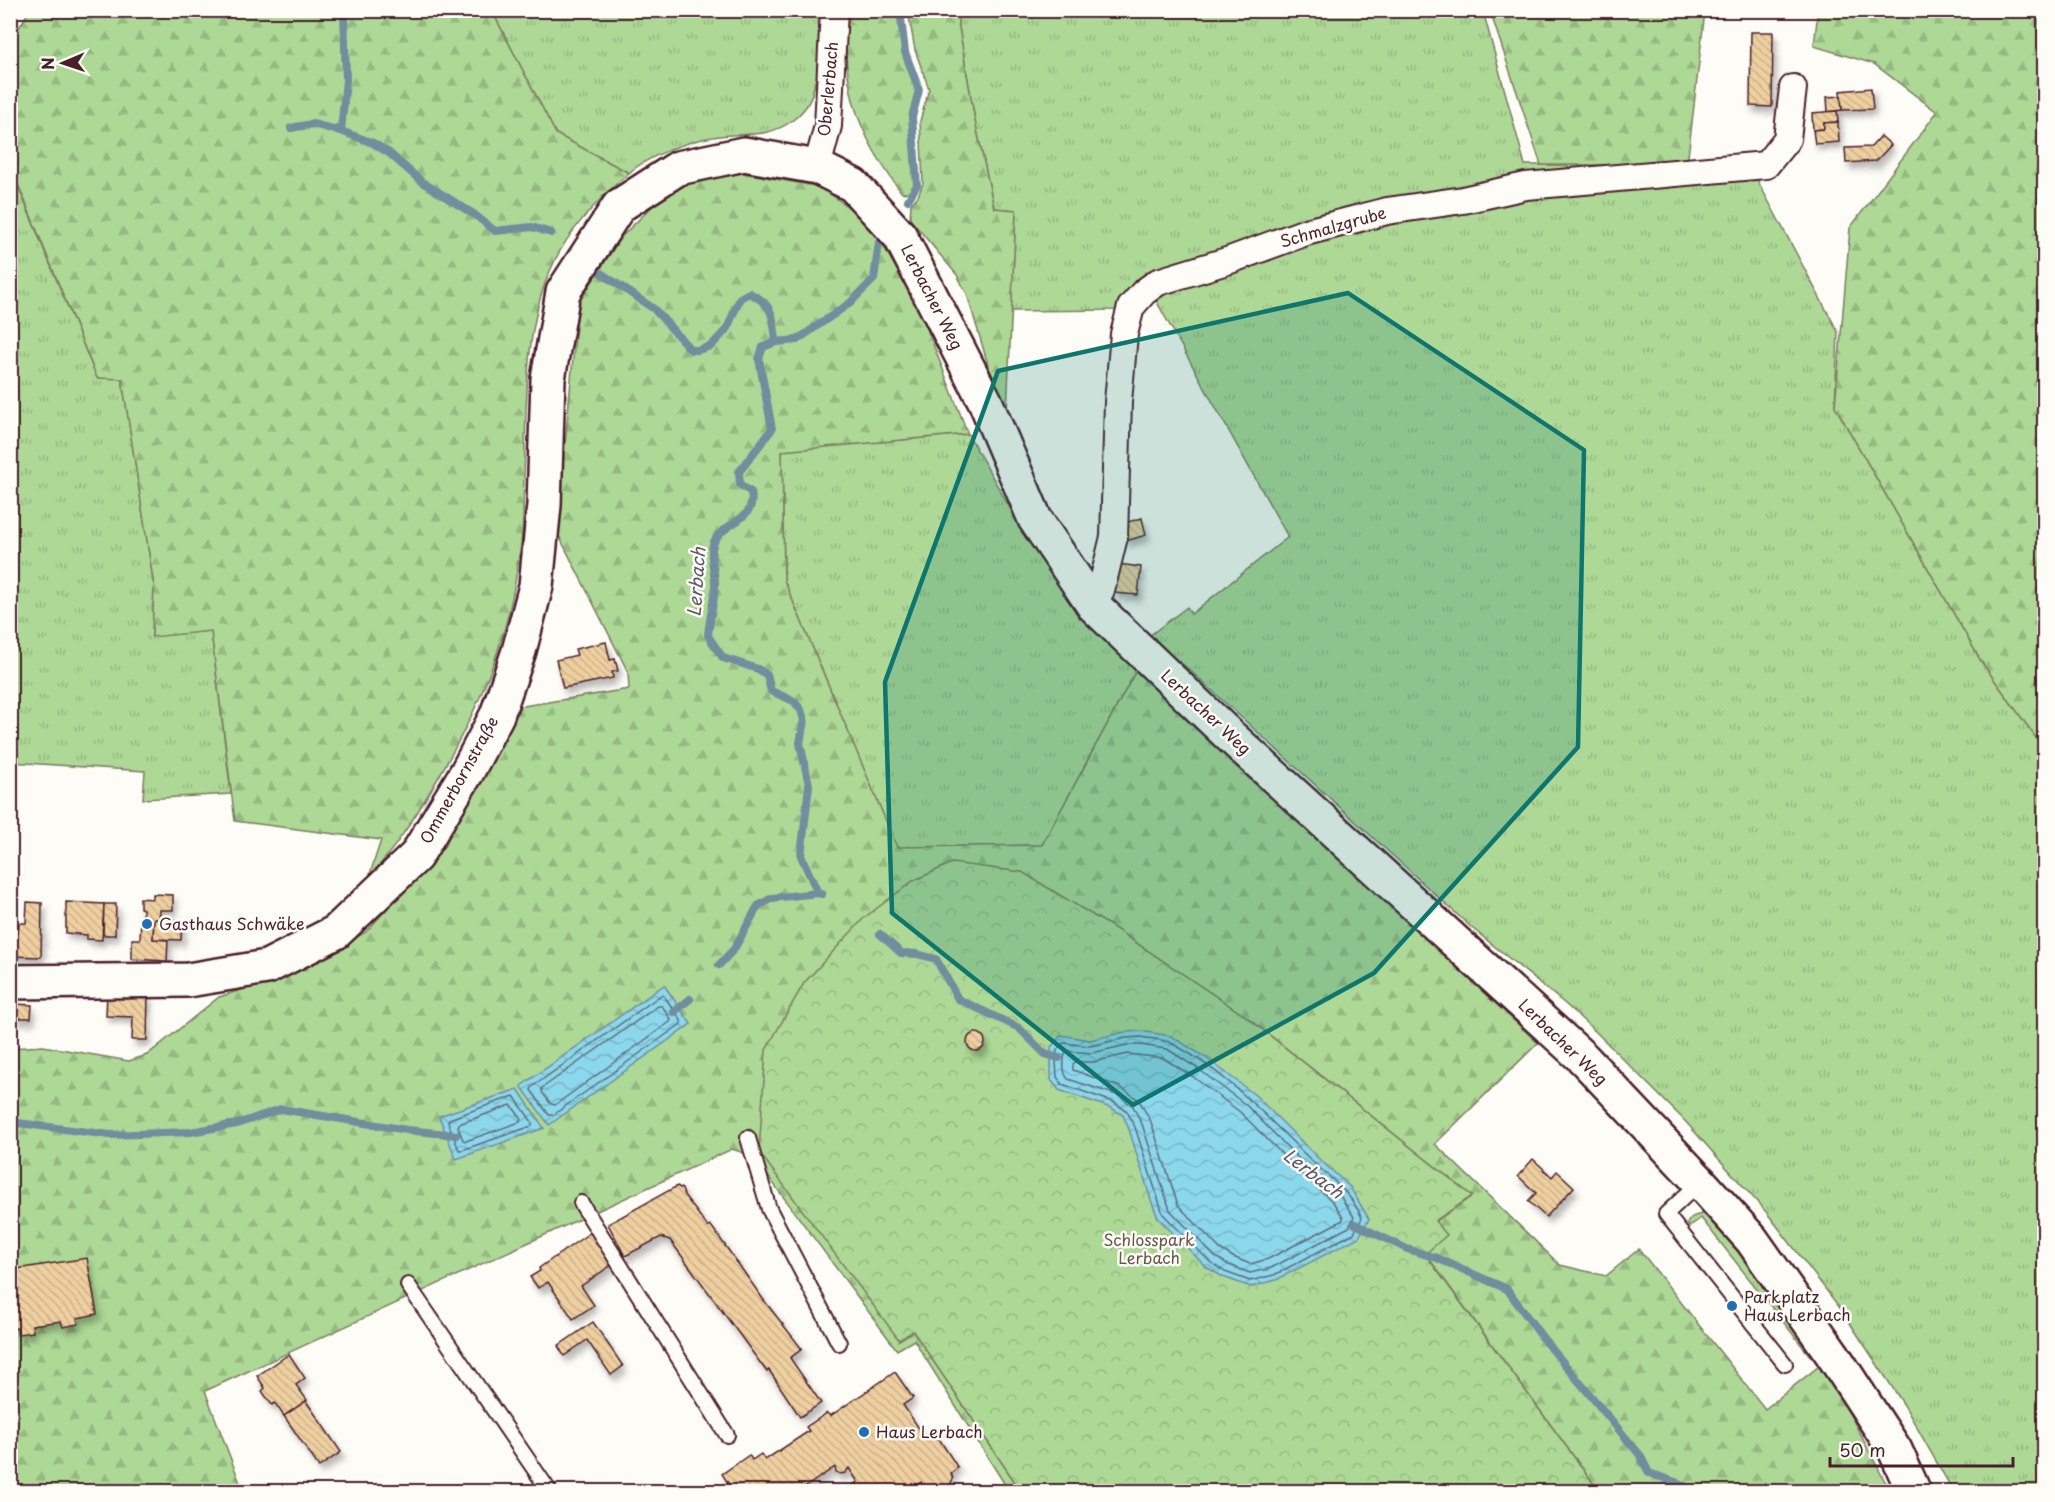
<svg xmlns="http://www.w3.org/2000/svg" width="2055" height="1502" font-family="'Playpen Sans',sans-serif">
  <defs>
    <pattern id="grass-tufts" width="24" height="20" patternUnits="userSpaceOnUse" patternTransform="scale(1.5)"><rect width="24" height="20" fill="#add896"/><path d="M3 7l-1-3M5 7V3M7 7l1-3M15 17l-1-3M17 17v-4M19 17l1-3" fill="none" stroke="#96b981"/></pattern>
    <pattern id="forest-firs" width="22" height="20" patternUnits="userSpaceOnUse" patternTransform="scale(1.5)"><rect width="22" height="20" fill="#add896"/><path d="M5 1l3.5 6h-7zM16 11l3.5 6h-7z" fill="#96b981"/></pattern>
    <pattern id="park-crowns" width="20" height="18" patternUnits="userSpaceOnUse" patternTransform="scale(1.5)"><rect width="20" height="18" fill="#add896"/><path d="M2 6a3 3 0 1 1 6 0M12 15a3 3 0 1 1 6 0" fill="none" stroke="#96b981"/></pattern>
    <pattern id="water-waves" width="16" height="10" patternUnits="userSpaceOnUse" patternTransform="scale(1.5)"><rect width="16" height="10" fill="#8bd7eb"/><path d="M0 5q4-4 8 0t8 0" fill="none" stroke="#79b8ca"/></pattern>
    <pattern id="building-back-hatch" width="6" height="6" patternUnits="userSpaceOnUse" patternTransform="scale(1.5)"><rect width="6" height="6" fill="#edcfa0"/><path d="M-1 5l2 2M0 0l6 6M5-1l2 2" fill="none" stroke="#cdb18a"/></pattern>
    <filter id="shadow"><feDropShadow dx="3.5" dy="6" stdDeviation="3" flood-color="#0004"/></filter>
  </defs>
  <rect width="100%" height="100%" fill="#fdfcf7"/>
  <filter id="ink" filterUnits="userSpaceOnUse"><feTurbulence type="fractalNoise" baseFrequency=".0167" numOctaves="2"/><feDisplacementMap in="SourceGraphic" scale="12" xChannelSelector="R" yChannelSelector="G"/><feConvolveMatrix kernelMatrix="1 2 1 2 8 2 1 2 1" color-interpolation-filters="sRGB"/></filter>
  <g filter="url(#ink)">
    <g fill="url(#grass-tufts)" stroke="#7c7c60" stroke-width="1.5">
      <path d="M 959,10 L 1483,11 L 1525,165 L 1687,165 L 1392,203 L 1119,310 L 1011,311 L 1016,210 L 994,208 L 975,121 L 957,16 Z"/>
      <path d="M 492,11 L 826,11 L 826,78 L 816,78 C 812,98 809,107 793,120 C 767,140 742,132 713,137 C 690,140 646,157 629,173 L 556,134 Z"/>
      <path d="M 10,167 L 97,378 L 122,378 L 154,586 L 152,636 L 211,631 L 231,794 L 143,799 L 145,771 L 11,762 Z"/>
      <path d="M 1753,172 L 1838,332 L 1835,406 L 1981,661 L 2044,749 L 2044,1491 L 1953,1491 L 1904,1405 L 1840,1308 L 1767,1213 L 1685,1121 L 1596,1032 L 1564,1003 L 1472,928 L 1184,665 L 1167,653 L 1149,636 L 1187,607 L 1191,614 L 1288,537 L 1154,297 L 1313,235 L 1533,193 Z"/>
      <path d="M 968,434 L 1028,540 L 1137,669 L 1042,845 L 897,848 L 784,580 L 782,450 Z"/>
      <path d="M 1704,1214 L 1713,1216 L 1820,1354 L 1810,1356 L 1701,1218 L 1689,1227 L 1687,1224 C 1690,1216 1696,1215 1704,1214 Z"/>
    </g>
    <g fill="url(#forest-firs)" stroke="#7c7c60" stroke-width="1.5">
      <path d="M 29,11 L 492,11 L 556,134 L 629,173 C 597,200 566,232 550,271 C 523,332 527,411 524,477 C 523,499 524,522 521,544 C 518,565 515,587 510,607 C 496,671 467,729 434,785 C 414,818 395,849 369,877 L 381,840 L 235,821 L 211,631 L 152,637 L 154,586 L 122,379 L 97,378 L 11,167 L 11,41 Z"/>
      <path d="M 845,11 L 901,11 L 906,52 L 919,87 L 912,123 L 919,181 L 910,197 L 910,192 L 902,193 C 855,131 843,88 845,11 Z"/>
      <path d="M 908,11 L 959,11 L 957,16 L 975,121 L 994,208 L 1016,210 L 1007,412 L 989,368 L 967,294 L 957,275 L 910,219 L 911,204 L 918,196 L 923,183 L 920,121 L 929,89 L 915,50 Z"/>
      <path d="M 1490,11 L 1705,11 L 1687,165 L 1541,165 Z"/>
      <path d="M 1818,11 L 2044,11 L 2044,749 L 1981,661 L 1835,406 L 1850,228 L 1937,112 L 1874,64 L 1814,46 Z"/>
      <path d="M 743,173 L 821,187 L 871,224 L 921,313 L 968,434 L 782,451 L 784,580 L 897,847 L 1042,845 L 1137,669 L 1538,1043 L 1435,1144 L 1560,1265 L 1606,1276 L 1639,1249 L 1765,1409 L 1823,1363 L 1890,1491 L 1599,1491 L 1425,1253 L 1435,1222 L 1472,1196 L 1248,1018 L 1114,928 L 899,1340 L 913,1331 L 1021,1491 L 1009,1491 L 914,1340 L 897,1350 L 753,1156 L 732,1149 L 205,1391 L 243,1491 L 11,1492 L 11,1048 L 43,1046 L 129,1061 L 147,1055 L 219,997 L 297,972 L 366,932 L 445,845 L 517,707 L 629,689 L 628,672 L 557,532 L 578,304 L 621,237 L 673,186 Z"/>
    </g>
    <path fill="url(#park-crowns)" stroke="#7c7c60" stroke-width="1.5" d="M 952,863 L 1022,872 L 1114,928 L 1248,1018 L 1472,1196 L 1435,1221 L 1447,1235 L 1425,1254 L 1599,1491 L 1021,1491 L 913,1331 L 899,1340 L 759,1152 L 766,1050 L 804,983 L 864,918 L 913,881 Z"/>
    <g fill="url(#water-waves)" stroke="#718d9e" stroke-width="1.5">
      <path d="M 664,985 L 691,1024 L 549,1125 L 521,1086 Z"/>
      <path d="M 1140,1031 L 1171,1036 L 1205,1057 L 1255,1095 L 1318,1158 L 1350,1187 L 1369,1219 L 1359,1237 L 1276,1280 L 1251,1287 L 1223,1277 L 1206,1267 L 1158,1218 L 1151,1200 L 1129,1129 L 1123,1115 L 1111,1108 L 1059,1090 L 1051,1080 L 1051,1047 L 1061,1035 L 1090,1040 L 1125,1032 Z"/>
      <path d="M 518,1089 L 544,1128 L 456,1159 L 439,1116 Z"/>
    </g>
    <g fill="none" stroke-linecap="round" stroke-linejoin="round">
      <g stroke="#646978" stroke-width="1.5">
        <path d="M 661,995 L 664,996 L 681,1020 L 681,1024 L 553,1115 L 549,1115 L 531,1090 L 532,1087 Z"/>
        <path d="M 658,1006 L 662,1006 L 671,1019 L 670,1022 L 555,1105 L 551,1104 L 542,1092 L 542,1088 Z"/>
        <path d="M 1140,1037 C 1150,1039 1163,1039 1171,1043 C 1229,1073 1269,1120 1314,1163 C 1333,1180 1352,1194 1362,1218 L 1354,1233 L 1274,1275 L 1250,1281 L 1225,1272 L 1210,1262 L 1163,1214 L 1135,1127 L 1127,1111 L 1113,1102 L 1062,1084 L 1057,1077 L 1056,1061 L 1057,1050 L 1063,1043 L 1090,1046 L 1126,1038 Z"/>
        <path d="M 1127,1045 L 1140,1045 L 1167,1049 L 1197,1068 L 1246,1105 L 1308,1168 L 1340,1196 L 1354,1217 L 1349,1227 L 1271,1268 L 1250,1273 L 1229,1265 L 1214,1256 L 1170,1210 L 1142,1124 L 1133,1106 L 1117,1095 L 1068,1079 C 1062,1072 1063,1058 1066,1051 L 1092,1053 Z"/>
        <path d="M 1128,1054 L 1163,1058 L 1192,1076 L 1240,1112 L 1302,1174 L 1333,1202 L 1343,1217 L 1343,1220 L 1268,1259 L 1250,1264 L 1233,1257 L 1220,1249 L 1178,1205 L 1151,1122 L 1139,1100 L 1120,1087 L 1073,1070 L 1073,1064 L 1075,1062 L 1093,1062 Z"/>
        <path d="M 514,1096 L 532,1122 L 532,1126 L 462,1150 L 459,1150 L 448,1122 L 449,1119 Z"/>
        <path d="M 511,1105 L 521,1118 L 520,1122 L 466,1141 L 463,1140 L 458,1127 L 459,1124 Z"/>
      </g>
      <g stroke="#718d9e" stroke-width="8">
        <path d="M 344,10 L 346,80 L 341,131 L 373,143 L 389,153 L 422,182 L 475,215 L 495,231 L 532,227 L 551,233"/>
        <path d="M 900,10 L 905,52 L 919,90 L 912,117 L 917,185 L 908,200"/>
        <path d="M 291,128 L 312,124 L 341,131"/>
        <path d="M 601,273 L 654,309 L 691,350 L 698,350 L 711,346 L 727,329 L 740,298 L 749,293 C 773,303 774,319 776,342"/>
        <path d="M 822,894 L 818,893 L 801,856 L 809,785 L 800,743 L 804,720 L 801,710 L 794,701 L 771,691 L 767,675 L 758,669 L 723,658 L 708,636 C 709,619 716,596 715,581 C 714,567 708,553 715,540 C 725,521 757,521 751,492 L 740,485 L 739,472 L 772,429 L 759,359 L 763,347 L 776,342 L 797,340 L 850,303 L 874,279 L 879,242"/>
        <path d="M 880,934 L 901,953 L 917,954 L 936,959 L 958,999 L 1019,1028 L 1045,1054 L 1059,1058"/>
        <path d="M 719,965 L 734,949 L 758,906 L 772,898 L 818,893"/>
        <path d="M 674,1012 L 690,999"/>
        <path d="M 10,1124 L 18,1123 L 110,1135 L 190,1132 L 237,1124 L 281,1109 L 407,1130 L 456,1135"/>
        <path d="M 1355,1224 L 1407,1249 L 1437,1258 L 1507,1289 L 1542,1337 L 1640,1455 L 1649,1473 L 1684,1485 L 1686,1492"/>
      </g>
    </g>
    <g fill="url(#building-back-hatch)" stroke="#4a1f2b" stroke-width="1.5" filter="url(#shadow)">
      <path d="M 1751,32 L 1773,32 L 1772,107 L 1750,106 Z"/>
      <path d="M 1871,88 L 1873,109 L 1842,110 L 1840,91 Z"/>
      <path d="M 1841,96 L 1842,110 L 1828,112 L 1827,97 Z"/>
      <path d="M 1837,111 L 1838,122 L 1824,123 L 1824,129 L 1813,130 L 1812,113 Z"/>
      <path d="M 1838,122 L 1839,142 L 1815,144 L 1813,130 L 1824,129 L 1824,123 Z"/>
      <path d="M 1881,136 L 1891,145 L 1876,161 L 1846,163 L 1845,148 L 1871,147 Z"/>
      <path d="M 1142,518 L 1146,535 L 1126,541 L 1121,524 Z"/>
      <path d="M 1118,564 L 1141,567 L 1138,595 L 1113,593 Z"/>
      <path d="M 606,642 L 610,660 L 615,659 L 618,671 L 612,672 L 613,678 L 563,688 L 556,660 L 577,655 L 575,649 Z"/>
      <path d="M 153,894 L 173,895 L 173,910 L 160,910 L 159,920 L 154,919 L 153,939 L 168,940 L 167,961 L 132,959 L 132,939 L 140,939 L 141,918 L 143,918 L 143,909 L 140,908 L 140,898 L 153,899 Z"/>
      <path d="M 27,902 L 42,903 L 41,957 L 10,956 L 10,933 L 18,933 L 19,923 L 26,923 Z"/>
      <path d="M 66,902 L 104,904 L 102,940 L 87,939 L 87,935 L 66,933 Z"/>
      <path d="M 104,904 L 116,904 L 115,935 L 103,935 Z"/>
      <path d="M 154,919 L 182,921 L 181,940 L 153,939 Z"/>
      <path d="M 107,994 L 148,995 L 147,1040 L 132,1040 L 133,1017 L 106,1016 Z"/>
      <path d="M 15,1004 L 32,1005 L 31,1018 L 14,1018 Z"/>
      <circle cx="976" cy="1042" r="9"/>
      <path d="M 1533,1159 L 1552,1177 L 1557,1171 L 1574,1187 L 1546,1217 L 1528,1201 L 1536,1193 L 1518,1176 Z"/>
      <path d="M 677,1186 L 682,1189 L 684,1195 L 708,1227 L 710,1225 L 712,1227 L 763,1299 L 802,1349 L 790,1358 L 821,1403 L 800,1417 L 769,1370 L 767,1372 L 670,1240 L 661,1237 L 625,1256 L 608,1224 Z"/>
      <path d="M 591,1232 L 613,1264 L 581,1286 L 594,1305 L 573,1319 L 548,1282 L 538,1288 L 530,1277 L 540,1271 L 539,1268 Z"/>
      <path d="M 87,1258 L 97,1314 L 77,1318 L 78,1324 L 63,1327 L 61,1321 L 32,1325 L 33,1332 L 18,1334 L 17,1328 L 10,1329 L 10,1270 Z"/>
      <path d="M 593,1322 L 623,1366 L 611,1375 L 587,1340 L 564,1356 L 558,1346 Z"/>
      <path d="M 289,1354 L 305,1378 L 296,1385 L 307,1400 L 284,1416 L 275,1403 L 272,1405 L 262,1391 L 265,1388 L 257,1376 Z"/>
      <path d="M 895,1372 L 913,1398 L 903,1405 L 927,1440 L 936,1434 L 958,1468 L 951,1473 L 953,1479 L 950,1485 L 945,1488 L 938,1489 L 933,1485 L 927,1490 L 921,1482 L 914,1487 L 913,1492 L 851,1492 L 848,1488 L 858,1482 L 849,1468 L 845,1473 L 840,1474 L 836,1472 L 835,1467 L 798,1492 L 734,1492 L 722,1474 L 749,1455 L 752,1460 L 761,1454 L 765,1460 L 809,1431 L 806,1427 L 827,1413 L 830,1416 Z"/>
      <path d="M 306,1401 L 341,1452 L 319,1467 L 284,1416 Z"/>
    </g>
    <g fill="none" stroke-linecap="round" stroke-linejoin="round">
      <g stroke="#4a1f2b" stroke-width="18">
        <g id="service">
          <path d="M 748,1138 L 769,1209 L 839,1343"/>
          <path d="M 1700,1182 L 1666,1214 L 1785,1364"/>
          <path d="M 581,1203 L 727,1435"/>
          <path d="M 408,1285 L 550,1492"/>
        </g>
      </g>
      <g stroke="#4a1f2b" stroke-width="30">
        <g id="minor">
          <path d="M 817,167 L 828,126 L 834,10"/>
          <path d="M 1093,605 L 1101,590 L 1114,537 L 1118,402 L 1124,334 L 1131,307 L 1144,292 L 1158,282 L 1230,260 L 1306,232 L 1387,211 L 1463,200 L 1526,186 L 1766,165 L 1787,139 L 1793,88"/>
        </g>
      </g>
      <g stroke="#4a1f2b" stroke-width="38">
        <path id="tertiary" d="M 10,982 L 188,980 L 267,967 L 336,932 L 416,856 L 467,772 L 497,715 L 519,651 L 536,586 L 544,505 L 548,379 L 563,292 L 619,206 L 678,168 L 744,154 L 817,167 L 853,185 L 900,236 L 985,401 L 1035,519 L 1093,605 L 1230,736 L 1584,1059 L 1700,1182 L 1752,1240 L 1833,1355 L 1895,1450 L 1914,1492"/>
      </g>
      <use href="#service" stroke="#fdfcf7" stroke-width="14"/>
      <use href="#minor" stroke="#fdfcf7" stroke-width="26"/>
      <use href="#tertiary" stroke="#fdfcf7" stroke-width="33"/>
    </g>
  </g>
  <path fill="#0f766e" fill-opacity="0.2" stroke="#0f766e" stroke-width="4.5" stroke-linejoin="round" d="M 1348,293 L 1584,450 L 1578,747 L 1374,973 L 1133,1105 L 892,913 L 885,682 L 998,371 Z"/>
  <g fill="#1f6fb2" stroke="#fdfcf7" stroke-width="2">
    <circle cx="147" cy="924" r="6"/>
    <circle cx="1732" cy="1306" r="6"/>
    <circle cx="864" cy="1432" r="6"/>
  </g>
  <g text-anchor="middle" stroke-width="5" stroke-linejoin="round" paint-order="stroke">
    <g font-size="16" fill="#4a1f2b" stroke="#fdfcf7">
      <text transform="translate(828 89) rotate(-85)" y="6">Oberlerbach</text>
      <text transform="translate(1333 227) rotate(-16)" y="6">Schmalzgrube</text>
      <text transform="translate(932 297) rotate(63)" y="6">Lerbacher Weg</text>
      <text transform="translate(1206 712) rotate(43)" y="6">Lerbacher Weg</text>
      <text transform="translate(459 780) rotate(-61)" y="6">Ommerbornstraße</text>
      <text transform="translate(1563 1042) rotate(44)" y="6">Lerbacher Weg</text>
    </g>
    <g font-size="16" fill="#4a1f2b" stroke="#fdfcf7" text-anchor="start">
      <text x="159" y="930">Gasthaus Schwäke</text>
      <text x="1744" y="1303">Parkplatz<tspan x="1744" dy="18">Haus Lerbach</tspan></text>
      <text x="876" y="1438">Haus Lerbach</text>
    </g>
    <g font-size="16" fill="#68564b" stroke="#fdfcf7">
      <text x="1149" y="1246">Schlosspark<tspan x="1149" dy="18">Lerbach</tspan></text>
    </g>
    <g font-size="18" font-style="italic" fill="#5e5665" stroke="#fdfcf7">
      <text transform="translate(697 582) rotate(-86)" y="6">Lerbach</text>
      <text transform="translate(1313 1174) rotate(37)" y="6">Lerbach</text>
    </g>
  </g>
  <rect width="2055" height="1502" fill="none" stroke="#fdfcf7" stroke-width="36"/>
  <rect x="18" y="18" width="2019" height="1466" fill="none" stroke="#4a1f2b" stroke-width="2" filter="url(#ink)"/>
  <g transform="translate(63 63) rotate(268)" stroke="#fdfcf7" stroke-width="4.5" paint-order="stroke">
  <path d="M0-4.5L10 22L0 15L-10 22Z" fill="#4a1f2b"/>
  <text y="-9" font-size="16" font-weight="bold" text-anchor="middle" fill="#4a1f2b">N</text>
  </g>
  <path d="M1830 1457v9h183v-9" fill="none" stroke="#4a1f2b" stroke-width="3"/>
  <text x="1839" y="1457" font-size="18" fill="#4a1f2b" stroke="#fdfcf7" stroke-width="4.5" paint-order="stroke">50 m</text>
</svg>
